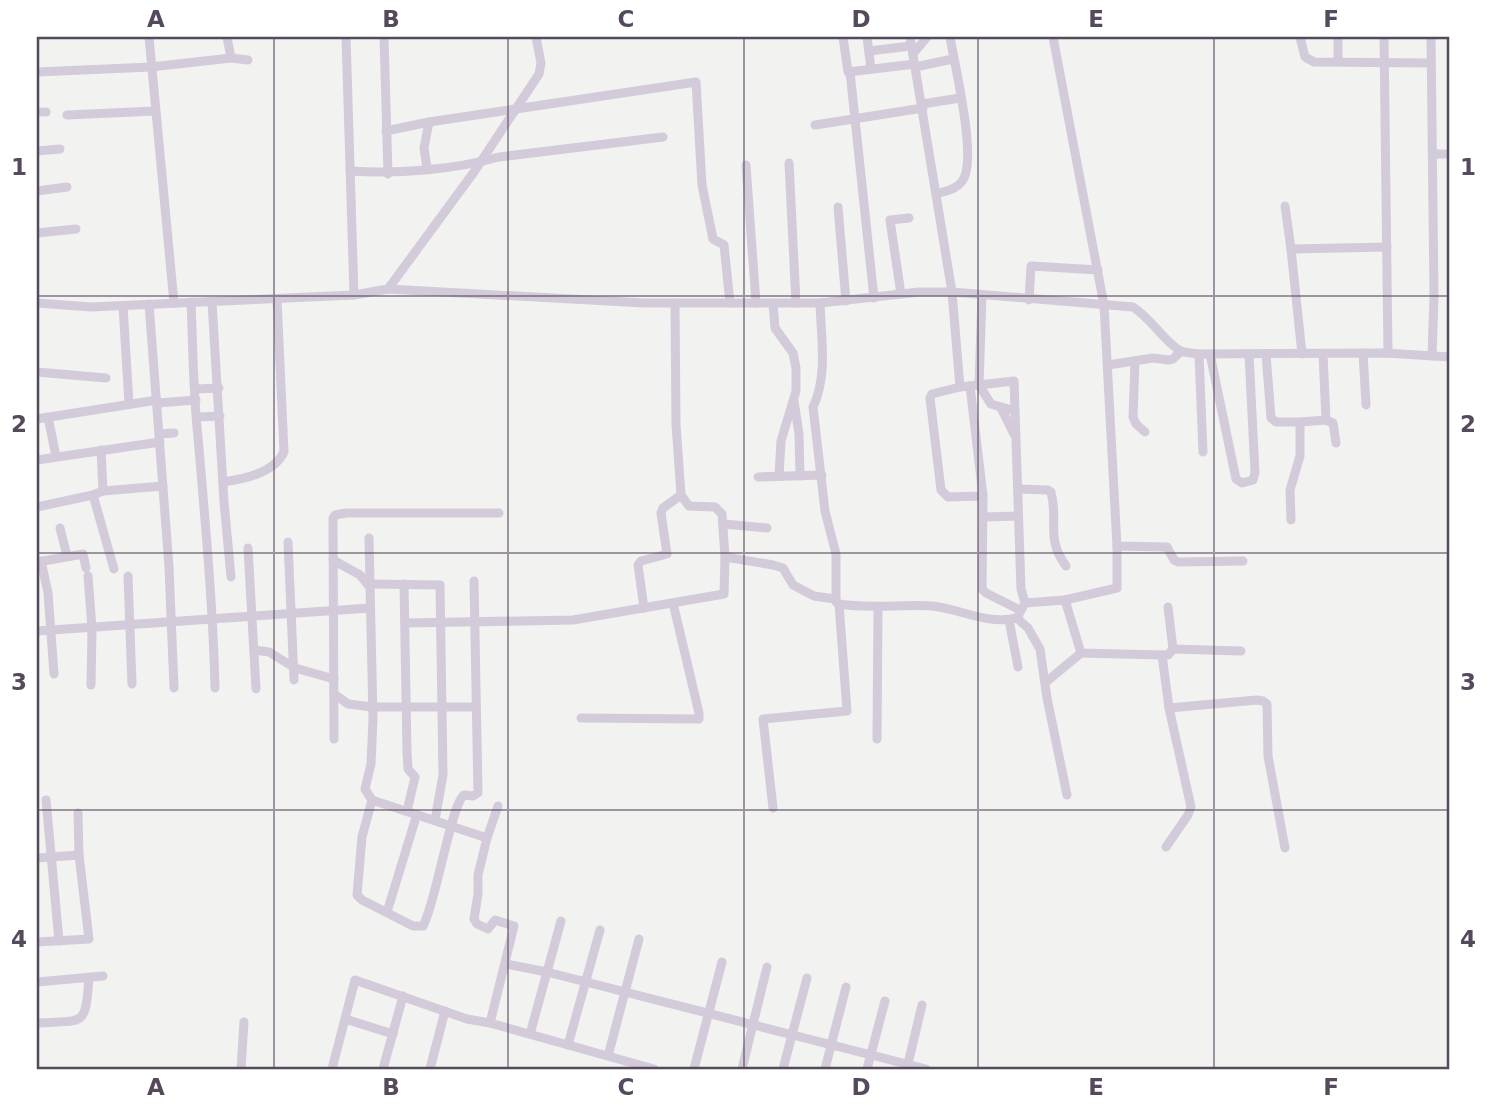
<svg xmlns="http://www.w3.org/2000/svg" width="1487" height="1106" font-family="'DejaVu Sans',sans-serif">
  <rect width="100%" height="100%" fill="#f2f2f0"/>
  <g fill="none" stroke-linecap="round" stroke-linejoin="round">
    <g stroke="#d3cbd9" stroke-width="9">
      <path d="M 149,37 L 174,303"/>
      <path d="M 227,37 L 231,58"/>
      <path d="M 346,37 L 354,295"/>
      <path d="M 384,37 L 388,174"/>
      <path d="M 843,37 L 848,72 L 915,64"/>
      <path d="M 867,37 L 871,69"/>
      <path d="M 910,37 L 952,292 L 960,387 L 1014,381 L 1021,589 L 1025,603"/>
      <path d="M 1053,37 L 1104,305 L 1117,546 L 1167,547 L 1174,560 L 1178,562 L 1243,561"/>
      <path d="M 1300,37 L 1305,57 L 1314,62 L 1431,63"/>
      <path d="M 1338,37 L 1338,61"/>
      <path d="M 1384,37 L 1388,353"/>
      <path d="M 1431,37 L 1434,297 L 1432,356"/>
      <path d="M 869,51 L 911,46"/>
      <path d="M 913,54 L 927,37"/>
      <path d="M 915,67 L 953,59"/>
      <path d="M 37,72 L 151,67 L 231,58 L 248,60"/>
      <path d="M 850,72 L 874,298"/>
      <path d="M 922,104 L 960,98"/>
      <path d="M 37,112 L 46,112"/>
      <path d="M 67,115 L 155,111"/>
      <path d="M 815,125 L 923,108"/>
      <path d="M 386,131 L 429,122 L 696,82 L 702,185 L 713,239 L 724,245 L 730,303"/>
      <path d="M 37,151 L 60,149"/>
      <path d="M 1433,154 L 1450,154"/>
      <path d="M 789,163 L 796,303"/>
      <path d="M 746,165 L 756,303"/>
      <path d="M 427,168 L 424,148 L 429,122"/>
      <path d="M 350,171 C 398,174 453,170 499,157 L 663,137"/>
      <path d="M 37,191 L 67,187"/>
      <path d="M 936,194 C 946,191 959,189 964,178 C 976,153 955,67 950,37"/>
      <path d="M 1285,206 L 1291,249"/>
      <path d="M 838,207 L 846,301"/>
      <path d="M 37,233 L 76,229"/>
      <path d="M 388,289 L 474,172 L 539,74 L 541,63 L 536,37"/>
      <path d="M 901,294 L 890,220 L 909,218"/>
      <path d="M 982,295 L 979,385 L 991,404 L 1015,411"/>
      <path d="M 1029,300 L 1031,266 L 1098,270"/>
      <path d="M 191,302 C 193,347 193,392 198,437 C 205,520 213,604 215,688"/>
      <path d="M 212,302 L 224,502 L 231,577"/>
      <path d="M 37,303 L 91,307 L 354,295 L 388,289 L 644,303 L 820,303 L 919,292 L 952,292 L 1133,307 C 1152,319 1166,344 1181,351 C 1186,353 1194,353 1199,354 L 1385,353 L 1450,357"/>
      <path d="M 773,303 L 775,328 L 793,353 L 796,368 L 796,391 L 781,441 L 779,476"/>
      <path d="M 820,303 C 821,337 828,376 813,407 L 825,511 L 836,554 L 836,602 L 839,604 C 870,609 901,604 932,606 C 961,609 987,625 1017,618 L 1025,603 L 1065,600 L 1081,653 L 1162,655 L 1169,708 L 1191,807 L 1188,815 L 1166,847"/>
      <path d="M 149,304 L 169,567 L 174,688"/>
      <path d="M 123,306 L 129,404"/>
      <path d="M 1363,353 L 1366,405"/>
      <path d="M 1199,354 L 1203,452"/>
      <path d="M 1210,354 L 1236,479 L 1242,483 L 1253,480 L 1255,473 L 1249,354"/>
      <path d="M 1266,354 L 1271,418 L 1276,422 L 1300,422 L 1300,456 L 1290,490 L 1291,520"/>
      <path d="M 1302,354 L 1291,249 L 1387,247"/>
      <path d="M 1135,361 L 1133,417 L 1136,424 L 1145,432"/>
      <path d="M 1108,365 L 1153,358 L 1168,360 L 1173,359 L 1181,351"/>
      <path d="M 37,372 L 106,378"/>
      <path d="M 970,386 L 983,496 L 982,589 L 986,593 L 1020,610"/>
      <path d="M 960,387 L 932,394 L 930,398 L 941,490 L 948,497 L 983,496"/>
      <path d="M 196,389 L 219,388"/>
      <path d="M 794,401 L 799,434 L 800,476"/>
      <path d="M 158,403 L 196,400"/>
      <path d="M 1001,408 L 1014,434"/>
      <path d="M 48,417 L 56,456"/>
      <path d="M 197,417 L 220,416"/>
      <path d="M 37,419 L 157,400"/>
      <path d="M 1326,420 L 1333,423 L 1336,443"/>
      <path d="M 1300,422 L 1326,420 L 1323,354"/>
      <path d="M 160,434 L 174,433"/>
      <path d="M 101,450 L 103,491"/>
      <path d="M 37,460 L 160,442"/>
      <path d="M 758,477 L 822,475"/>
      <path d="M 223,482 C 244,479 274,473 284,452 L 277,299"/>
      <path d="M 1019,489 L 1048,490 L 1051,492 C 1059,522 1045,537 1066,566"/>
      <path d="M 93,495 L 114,569"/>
      <path d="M 37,507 L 93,495 L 103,491 L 163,486"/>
      <path d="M 984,517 L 1017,516"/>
      <path d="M 724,524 L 767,528"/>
      <path d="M 60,528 L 67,556"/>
      <path d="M 369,538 L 373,719 L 371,764 L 365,789 L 372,800"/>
      <path d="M 288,542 L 294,680"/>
      <path d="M 248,548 L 256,689"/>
      <path d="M 725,557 L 773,565 L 783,568 L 793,585 L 814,596 L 835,599"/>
      <path d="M 333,560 L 360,575 L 370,587"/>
      <path d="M 41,561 L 48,593 L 54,674"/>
      <path d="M 38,562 L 83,554 L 86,568"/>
      <path d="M 88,576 L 92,628 L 91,685"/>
      <path d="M 128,576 L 132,684"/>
      <path d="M 474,581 L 478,793 L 473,796 L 464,795 C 451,804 436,903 423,926 L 413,926 L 362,900 L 357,895 L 362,837 L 372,800 L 487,838"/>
      <path d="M 370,584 L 440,585 L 443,775 L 435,820"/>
      <path d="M 404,584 L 407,752 L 408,769 L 415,777 L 407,811"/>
      <path d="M 1065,600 L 1117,588 L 1117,546"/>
      <path d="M 644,608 L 638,565 L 641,561 L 667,554 L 661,513 L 663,508 L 681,495"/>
      <path d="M 1017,618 L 1028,628 L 1040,649 L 1047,698 L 1067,795"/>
      <path d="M 1009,620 L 1018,667"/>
      <path d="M 405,623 L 573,620 L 724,594 L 725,557 L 722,514 L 715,507 L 689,506 L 681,495 L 676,424 L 675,303"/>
      <path d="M 37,631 L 370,608"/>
      <path d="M 1173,649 L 1241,651"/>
      <path d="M 254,650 L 269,652 L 295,668 L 334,679"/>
      <path d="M 1162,655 L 1168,655 L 1173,649 L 1168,607"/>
      <path d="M 1046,682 L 1081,653"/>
      <path d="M 334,694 L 348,704 L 372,707 L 476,707"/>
      <path d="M 1169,708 L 1257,700 L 1263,701 L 1267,704 L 1268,756 L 1285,848"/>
      <path d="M 581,718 L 699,719 L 699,713 L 673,603"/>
      <path d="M 334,739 L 333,518 L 335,515 L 346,513 L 499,513"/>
      <path d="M 877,739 L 878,607"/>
      <path d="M 46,800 L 59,941"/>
      <path d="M 773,808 L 763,719 L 847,711 L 839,604"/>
      <path d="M 37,858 L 79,855"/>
      <path d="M 387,912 L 417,814"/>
      <path d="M 37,942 L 89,939 L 79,855 L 78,813"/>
      <path d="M 506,964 L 547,972 L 926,1069"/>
      <path d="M 37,982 L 103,976"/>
      <path d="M 345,1019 L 393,1034"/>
      <path d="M 37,1023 C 85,1020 85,1028 89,978"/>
      <path d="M 490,1023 L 654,1069"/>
      <path d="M 530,1034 L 561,921"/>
      <path d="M 568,1045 L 600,930"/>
      <path d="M 608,1056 L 639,939"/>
      <path d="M 907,1068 L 922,1005"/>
      <path d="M 241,1069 L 244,1022"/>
      <path d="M 332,1069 L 355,980 L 467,1019 L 490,1023 L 514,926 L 495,920 L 488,929 L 477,924 L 474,919 L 478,894 L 478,875 L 487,838 L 498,806"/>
      <path d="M 383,1069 L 403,996"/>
      <path d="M 430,1069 L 445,1011"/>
      <path d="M 694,1069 L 722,962"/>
      <path d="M 742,1069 L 767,967"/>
      <path d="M 783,1069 L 807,978"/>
      <path d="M 825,1069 L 846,987"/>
      <path d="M 867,1069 L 885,1001"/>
    </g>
  </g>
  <path fill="none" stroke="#55495c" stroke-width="2" stroke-opacity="0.55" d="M 274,37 L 274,1069M 508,37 L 508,1069M 744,37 L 744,1069M 978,37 L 978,1069M 1214,37 L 1214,1069M 37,296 L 1450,296M 37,553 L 1450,553M 37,810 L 1450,810"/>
  <rect width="1487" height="1106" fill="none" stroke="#ffffff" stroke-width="77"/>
  <rect x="38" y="38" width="1410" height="1030" fill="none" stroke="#55495c" stroke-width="2.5"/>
  <g font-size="23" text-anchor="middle" font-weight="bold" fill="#55495c">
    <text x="156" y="27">A</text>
    <text x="391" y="27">B</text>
    <text x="626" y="27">C</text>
    <text x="861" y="27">D</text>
    <text x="1096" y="27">E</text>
    <text x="1331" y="27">F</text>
    <text x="19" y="175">1</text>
    <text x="1468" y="175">1</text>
    <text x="19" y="432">2</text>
    <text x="1468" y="432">2</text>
    <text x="19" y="690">3</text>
    <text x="1468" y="690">3</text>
    <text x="19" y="947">4</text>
    <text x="1468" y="947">4</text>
    <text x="156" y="1095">A</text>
    <text x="391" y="1095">B</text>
    <text x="626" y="1095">C</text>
    <text x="861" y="1095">D</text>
    <text x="1096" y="1095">E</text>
    <text x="1331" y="1095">F</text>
  </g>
</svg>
